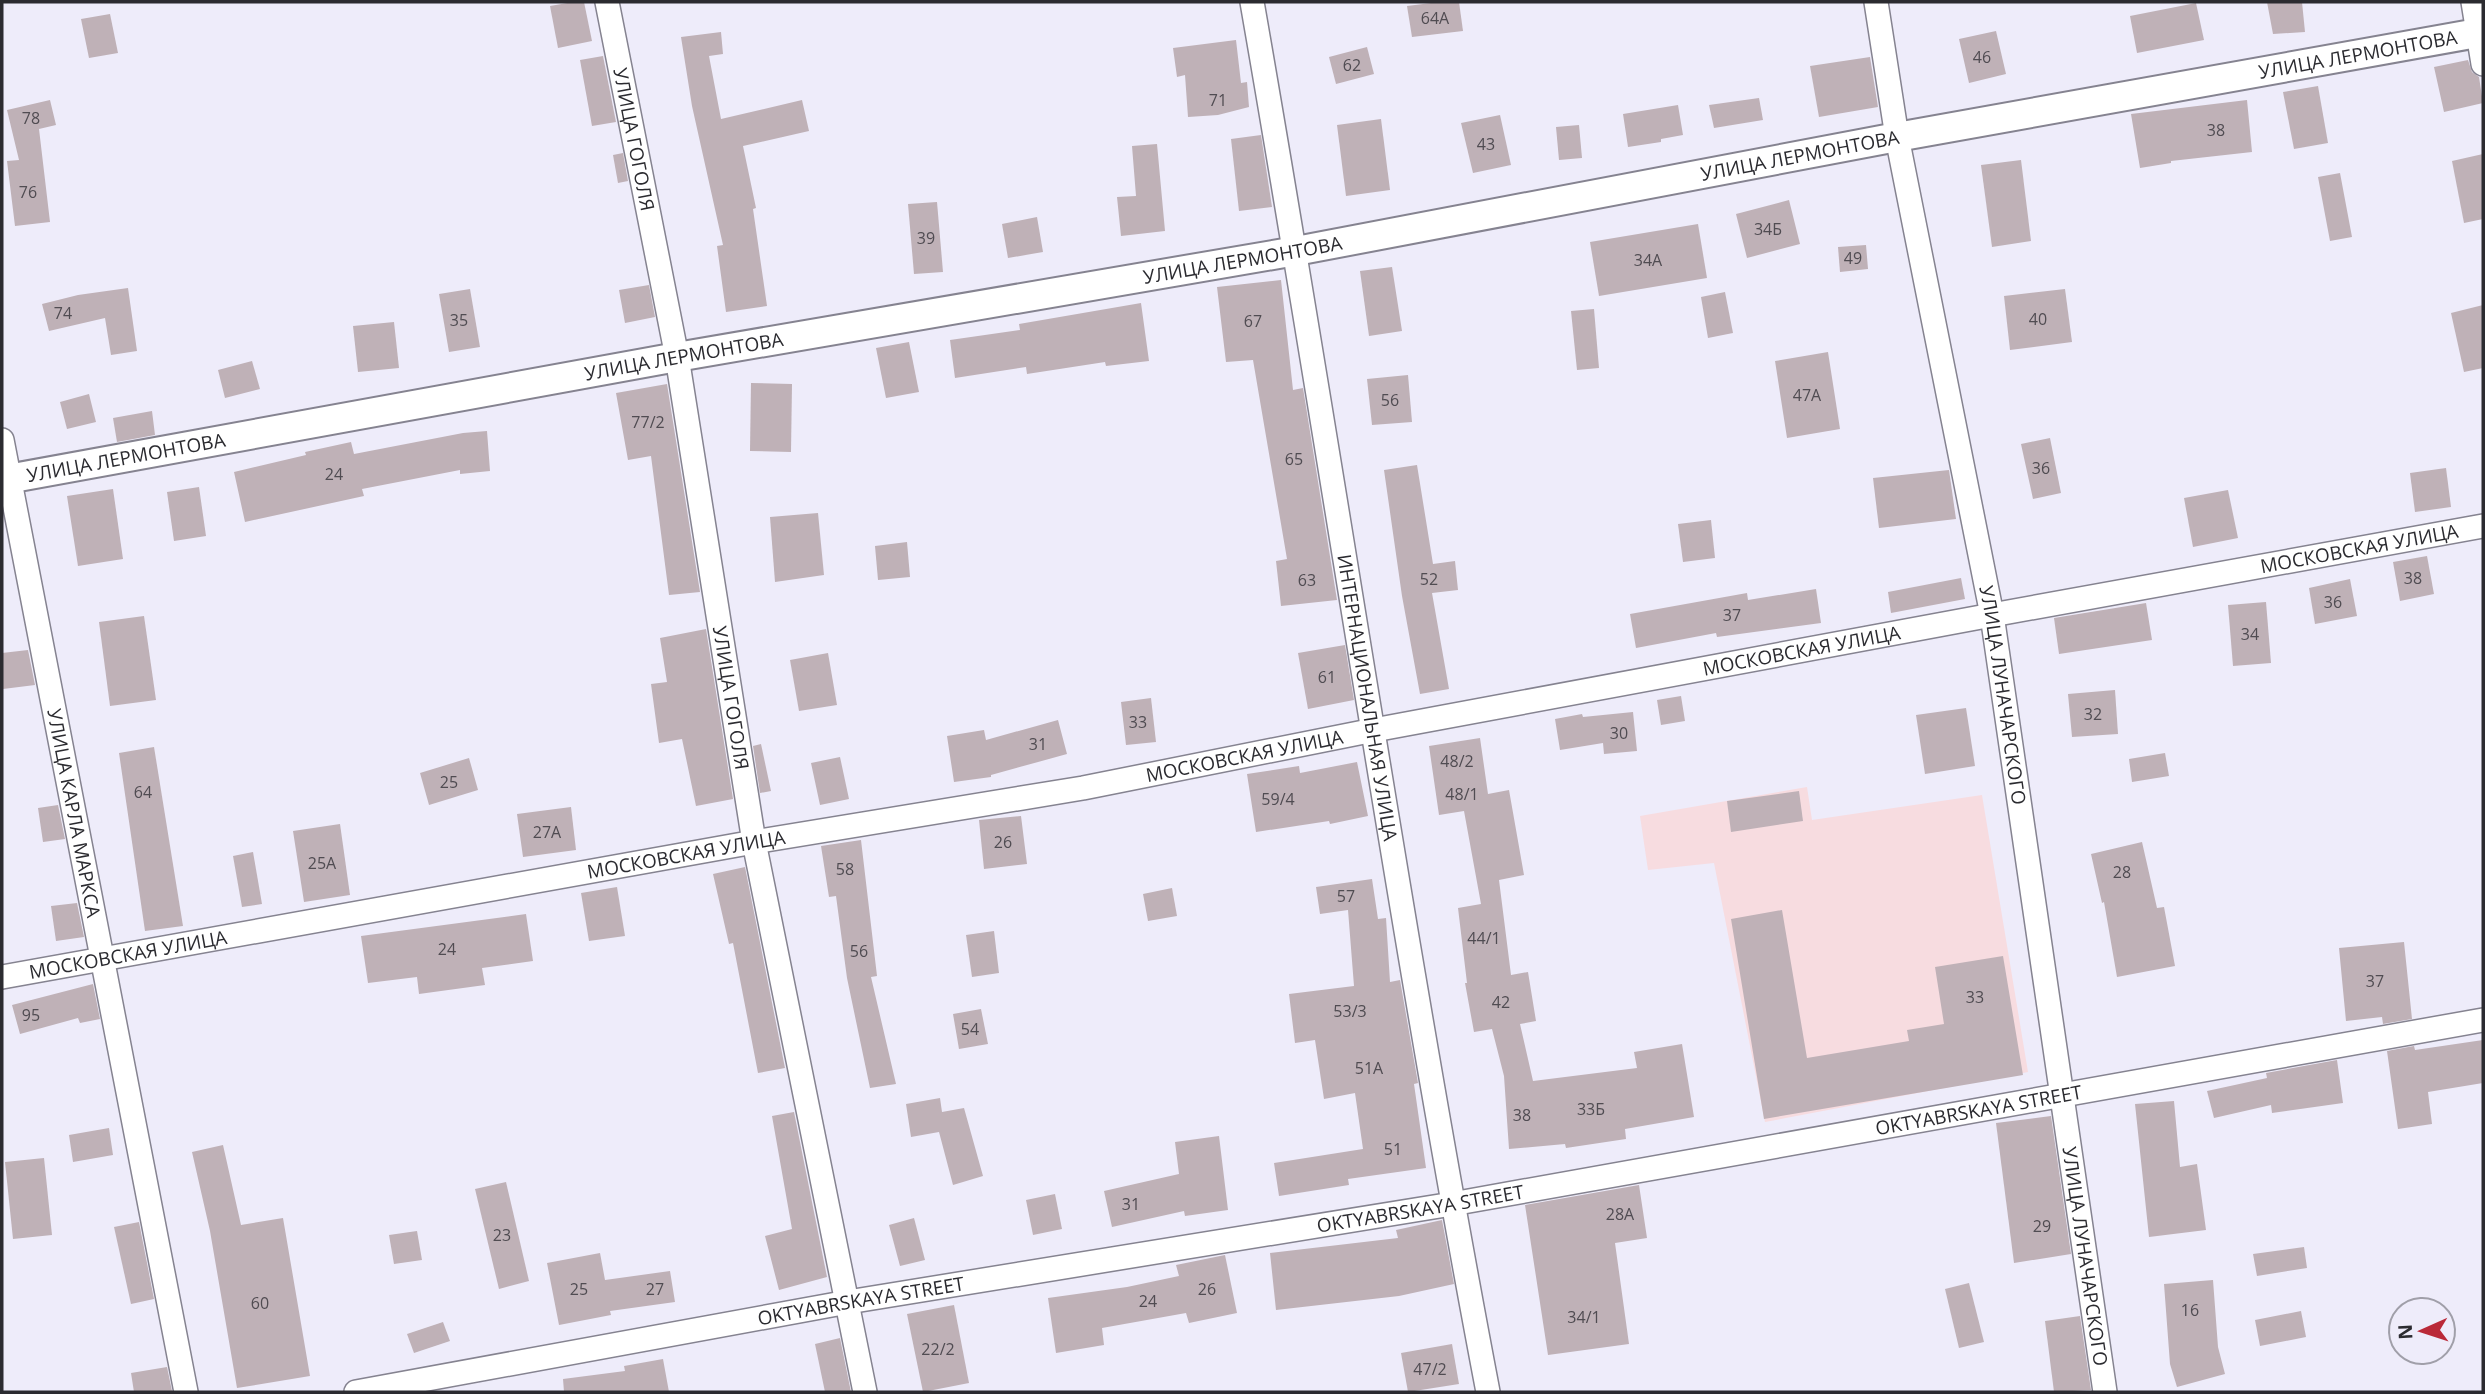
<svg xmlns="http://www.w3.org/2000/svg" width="2485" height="1394" font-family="'Open Sans',sans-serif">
  <rect width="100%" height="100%" fill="#eeecfa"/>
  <path fill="#f7dce0" d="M 1807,787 L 1812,820 L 1982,795 L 2028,1072 L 1765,1122 L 1714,863 L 1648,870 L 1640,816 Z"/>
  <g fill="#bfb1b7">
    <path d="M 573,2 L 584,2 L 592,41 L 558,48 L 550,6 Z"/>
    <path d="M 1439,2 L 1459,2 L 1463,31 L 1412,37 L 1407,6 Z"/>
    <path d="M 2267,2 L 2302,2 L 2305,32 L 2273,34 Z"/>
    <path d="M 2196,3 L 2204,40 L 2137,53 L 2130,16 Z"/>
    <path d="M 110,14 L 118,53 L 89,58 L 81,19 Z"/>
    <path d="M 1996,31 L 2006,74 L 1969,83 L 1959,39 Z"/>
    <path d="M 721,32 L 723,54 L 709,56 L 721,119 L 802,100 L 809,131 L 743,146 L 756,208 L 753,209 L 767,306 L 726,312 L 717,246 L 723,245 L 692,106 L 681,37 Z"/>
    <path d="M 1236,40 L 1241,83 L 1247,82 L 1249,107 L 1218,115 L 1188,117 L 1185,75 L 1177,77 L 1173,48 Z"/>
    <path d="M 1367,47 L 1374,74 L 1336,84 L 1329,57 Z"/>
    <path d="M 603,56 L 616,122 L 592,126 L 580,60 Z"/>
    <path d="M 1870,57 L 1878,107 L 1819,117 L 1810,66 Z"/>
    <path d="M 2468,60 L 2472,72 L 2479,77 L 2483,103 L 2444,112 L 2434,67 Z"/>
    <path d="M 2318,86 L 2328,143 L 2294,149 L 2283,92 Z"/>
    <path d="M 1759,98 L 1763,120 L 1714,128 L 1709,105 Z"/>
    <path d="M 50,100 L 56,125 L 39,129 L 50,222 L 15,226 L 7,161 L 19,160 L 7,110 Z"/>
    <path d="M 2247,100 L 2252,152 L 2171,161 L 2171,163 L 2140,168 L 2131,114 Z"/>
    <path d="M 1678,105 L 1683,135 L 1661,139 L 1661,142 L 1628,147 L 1623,114 Z"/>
    <path d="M 1500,115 L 1511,165 L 1473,173 L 1461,123 Z"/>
    <path d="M 1381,119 L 1390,190 L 1346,196 L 1337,125 Z"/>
    <path d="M 1579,125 L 1582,158 L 1559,160 L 1556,127 Z"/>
    <path d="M 1261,135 L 1272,207 L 1239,211 L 1231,139 Z"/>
    <path d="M 1157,144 L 1165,231 L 1121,236 L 1117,197 L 1136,196 L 1132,146 Z"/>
    <path d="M 623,153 L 628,181 L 618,183 L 613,155 Z"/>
    <path d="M 2483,154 L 2483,219 L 2464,223 L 2452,161 Z"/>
    <path d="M 2021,160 L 2031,241 L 1992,247 L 1981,165 Z"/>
    <path d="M 2340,173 L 2352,237 L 2330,241 L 2318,177 Z"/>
    <path d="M 1789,200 L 1800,244 L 1747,258 L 1736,214 Z"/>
    <path d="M 937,202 L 943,272 L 914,274 L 908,204 Z"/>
    <path d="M 1037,217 L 1043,252 L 1008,258 L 1002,224 Z"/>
    <path d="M 1698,224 L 1707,278 L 1599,296 L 1590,242 Z"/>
    <path d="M 1866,245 L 1868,269 L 1840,272 L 1838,247 Z"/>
    <path d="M 1392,267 L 1402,331 L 1369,336 L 1360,271 Z"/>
    <path d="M 1281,280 L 1293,390 L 1303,388 L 1337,600 L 1281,606 L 1276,561 L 1287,559 L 1253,360 L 1226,362 L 1217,287 Z"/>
    <path d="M 649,285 L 655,317 L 625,323 L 619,290 Z"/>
    <path d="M 128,288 L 137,351 L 111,355 L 105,318 L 49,331 L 42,304 L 78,295 Z"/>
    <path d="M 470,289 L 480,347 L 449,352 L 439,294 Z"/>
    <path d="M 2065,289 L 2072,342 L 2010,350 L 2004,296 Z"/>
    <path d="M 1725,292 L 1733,333 L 1708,338 L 1701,297 Z"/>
    <path d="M 1141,303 L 1149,361 L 1106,366 L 1105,362 L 1027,374 L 1026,367 L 955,378 L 950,340 L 1020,330 L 1019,324 Z"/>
    <path d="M 2483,305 L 2483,368 L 2464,372 L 2451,313 Z"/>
    <path d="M 1594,309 L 1599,368 L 1577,370 L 1571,311 Z"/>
    <path d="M 394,322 L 399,368 L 358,372 L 353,326 Z"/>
    <path d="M 909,342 L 919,392 L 886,398 L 876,348 Z"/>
    <path d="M 1828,352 L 1840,429 L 1787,438 L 1775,361 Z"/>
    <path d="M 252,361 L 260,389 L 225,398 L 218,370 Z"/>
    <path d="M 1408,375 L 1412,422 L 1372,425 L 1367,379 Z"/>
    <path d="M 751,383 L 792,384 L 791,452 L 750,451 Z"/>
    <path d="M 667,384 L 700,592 L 669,595 L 651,456 L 628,460 L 616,393 Z"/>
    <path d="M 89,394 L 96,422 L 67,429 L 60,402 Z"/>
    <path d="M 152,411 L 155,435 L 117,442 L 113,418 Z"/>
    <path d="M 487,431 L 490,471 L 460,474 L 460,470 L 362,489 L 364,496 L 245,522 L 234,472 L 306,455 L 305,452 L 351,442 L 354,454 L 463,433 Z"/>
    <path d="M 2050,438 L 2061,493 L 2033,499 L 2021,444 Z"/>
    <path d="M 1417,465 L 1433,564 L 1455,561 L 1458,590 L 1432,593 L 1449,689 L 1420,694 L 1402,596 L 1384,470 Z"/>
    <path d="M 2446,468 L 2451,507 L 2415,512 L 2410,473 Z"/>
    <path d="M 1949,470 L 1956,519 L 1879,528 L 1873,478 Z"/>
    <path d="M 199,487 L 206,536 L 174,541 L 167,492 Z"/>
    <path d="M 113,489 L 123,559 L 78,566 L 67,496 Z"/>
    <path d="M 2228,490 L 2238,538 L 2193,547 L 2184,498 Z"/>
    <path d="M 818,513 L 824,575 L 775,582 L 770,517 Z"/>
    <path d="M 1711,520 L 1715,558 L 1683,562 L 1678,524 Z"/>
    <path d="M 907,542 L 910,577 L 878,580 L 875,546 Z"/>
    <path d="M 2427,556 L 2434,594 L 2400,601 L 2393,562 Z"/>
    <path d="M 1961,578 L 1965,599 L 1891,613 L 1888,592 Z"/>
    <path d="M 2350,579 L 2357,616 L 2315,624 L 2309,588 Z"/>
    <path d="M 1816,589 L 1821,623 L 1717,637 L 1716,633 L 1636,648 L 1630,614 L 1747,593 L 1748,600 Z"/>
    <path d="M 2266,602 L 2271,663 L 2233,666 L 2228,605 Z"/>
    <path d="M 2146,603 L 2152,640 L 2059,654 L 2054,618 Z"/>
    <path d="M 144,616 L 156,700 L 110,706 L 99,622 Z"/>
    <path d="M 706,629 L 733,799 L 696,806 L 682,739 L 659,743 L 651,684 L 667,682 L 660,638 Z"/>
    <path d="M 1345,645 L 1354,700 L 1308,709 L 1298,653 Z"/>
    <path d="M 28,650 L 35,685 L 3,689 L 2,653 Z"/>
    <path d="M 828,653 L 837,705 L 799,711 L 790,660 Z"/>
    <path d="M 2115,690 L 2118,734 L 2072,737 L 2068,694 Z"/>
    <path d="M 1681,696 L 1685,721 L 1661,725 L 1657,700 Z"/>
    <path d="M 1151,698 L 1156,742 L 1126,745 L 1121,702 Z"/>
    <path d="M 1966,708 L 1975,766 L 1925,774 L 1916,715 Z"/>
    <path d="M 1633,712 L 1637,751 L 1604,754 L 1603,743 L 1560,750 L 1555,719 L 1582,714 L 1583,717 Z"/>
    <path d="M 1058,720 L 1067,754 L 991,775 L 991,777 L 954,782 L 947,736 L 984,730 L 986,740 Z"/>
    <path d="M 1480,738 L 1488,794 L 1509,790 L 1524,875 L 1499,880 L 1511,975 L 1528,972 L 1536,1021 L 1520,1024 L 1533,1081 L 1637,1068 L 1634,1052 L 1682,1044 L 1694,1117 L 1625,1129 L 1626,1139 L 1566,1148 L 1565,1144 L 1509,1149 L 1504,1076 L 1492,1029 L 1474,1032 L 1465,983 L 1467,983 L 1458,908 L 1481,904 L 1464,811 L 1439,815 L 1429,746 Z"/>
    <path d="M 761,744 L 771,791 L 760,793 L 753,746 Z"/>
    <path d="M 154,747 L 183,926 L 145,931 L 119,753 Z"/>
    <path d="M 2165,753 L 2169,776 L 2132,782 L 2129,759 Z"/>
    <path d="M 840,757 L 849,799 L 820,805 L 811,763 Z"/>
    <path d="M 469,758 L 478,790 L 429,805 L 420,773 Z"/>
    <path d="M 1357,762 L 1368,816 L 1330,824 L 1329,821 L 1256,832 L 1247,774 L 1299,766 L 1300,773 Z"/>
    <path d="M 1799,791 L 1803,821 L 1731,832 L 1727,801 Z"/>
    <path d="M 58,805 L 65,839 L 43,842 L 38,808 Z"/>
    <path d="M 571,807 L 576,850 L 523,857 L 517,814 Z"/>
    <path d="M 1021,816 L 1027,864 L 984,869 L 979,820 Z"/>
    <path d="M 340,824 L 350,895 L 304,902 L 293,831 Z"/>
    <path d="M 861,840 L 877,976 L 871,977 L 896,1084 L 870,1088 L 847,978 L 836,896 L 829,897 L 821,846 Z"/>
    <path d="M 2142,842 L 2157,908 L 2164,907 L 2175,966 L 2117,977 L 2104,902 L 2102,903 L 2091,854 Z"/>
    <path d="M 253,852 L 262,904 L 242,907 L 233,856 Z"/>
    <path d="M 745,867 L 785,1068 L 758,1073 L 733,943 L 729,944 L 713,874 Z"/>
    <path d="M 1372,879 L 1378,919 L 1386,918 L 1390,982 L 1400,980 L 1418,1083 L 1414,1084 L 1426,1168 L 1348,1179 L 1349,1185 L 1279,1196 L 1274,1163 L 1363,1149 L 1355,1093 L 1324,1099 L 1315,1040 L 1295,1043 L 1289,994 L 1354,986 L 1348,910 L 1320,914 L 1316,887 Z"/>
    <path d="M 617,887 L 625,936 L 589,941 L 581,893 Z"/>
    <path d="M 1172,888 L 1177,916 L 1148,921 L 1143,894 Z"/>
    <path d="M 77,903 L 84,937 L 56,941 L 51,906 Z"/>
    <path d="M 1782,910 L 1807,1058 L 1909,1041 L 1907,1030 L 1944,1024 L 1935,967 L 2003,956 L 2023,1075 L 1764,1119 L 1731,919 Z"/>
    <path d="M 526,914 L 533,961 L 482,968 L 485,985 L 419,994 L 417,977 L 368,983 L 361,936 Z"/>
    <path d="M 994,931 L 999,973 L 972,977 L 966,935 Z"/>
    <path d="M 2404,942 L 2412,1019 L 2383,1024 L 2382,1017 L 2346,1021 L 2339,948 Z"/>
    <path d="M 93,984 L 100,1019 L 80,1023 L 78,1018 L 20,1034 L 12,1005 Z"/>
    <path d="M 981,1009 L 988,1044 L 959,1049 L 953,1014 Z"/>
    <path d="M 2483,1040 L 2483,1083 L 2428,1092 L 2432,1124 L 2398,1129 L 2387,1051 L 2414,1046 L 2415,1050 Z"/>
    <path d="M 2337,1060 L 2343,1103 L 2272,1113 L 2271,1105 L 2214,1118 L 2207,1091 L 2267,1078 L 2266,1073 Z"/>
    <path d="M 940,1098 L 942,1112 L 964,1108 L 983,1176 L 953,1185 L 939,1132 L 911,1137 L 906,1104 Z"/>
    <path d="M 2174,1101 L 2180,1167 L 2197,1164 L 2206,1230 L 2149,1237 L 2135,1104 Z"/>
    <path d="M 794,1112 L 827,1277 L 779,1290 L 765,1236 L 792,1229 L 772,1116 Z"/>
    <path d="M 2051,1116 L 2071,1254 L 2014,1263 L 1996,1123 Z"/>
    <path d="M 109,1128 L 113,1155 L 73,1162 L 69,1135 Z"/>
    <path d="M 1219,1136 L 1228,1210 L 1185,1216 L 1184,1211 L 1112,1227 L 1104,1191 L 1179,1174 L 1175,1142 Z"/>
    <path d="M 223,1145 L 241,1225 L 283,1218 L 310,1376 L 237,1388 L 210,1231 L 192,1152 Z"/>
    <path d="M 44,1158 L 52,1235 L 13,1239 L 5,1162 Z"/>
    <path d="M 506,1182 L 529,1281 L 499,1289 L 475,1189 Z"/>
    <path d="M 1639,1185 L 1647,1238 L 1615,1243 L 1629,1344 L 1548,1355 L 1525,1205 Z"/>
    <path d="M 1055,1194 L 1062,1229 L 1033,1235 L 1026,1200 Z"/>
    <path d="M 914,1218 L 925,1260 L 900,1266 L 889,1225 Z"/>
    <path d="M 1442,1220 L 1454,1284 L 1399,1296 L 1276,1310 L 1270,1253 L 1398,1238 L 1396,1230 Z"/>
    <path d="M 139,1222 L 154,1299 L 131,1304 L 114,1227 Z"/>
    <path d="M 417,1231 L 422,1260 L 394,1264 L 389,1235 Z"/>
    <path d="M 2304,1247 L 2307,1268 L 2257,1276 L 2253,1254 Z"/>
    <path d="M 600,1253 L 605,1280 L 670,1271 L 675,1302 L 610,1311 L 611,1315 L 559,1325 L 547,1263 Z"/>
    <path d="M 1225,1255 L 1237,1313 L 1189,1323 L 1186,1313 L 1102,1328 L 1104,1345 L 1056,1353 L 1048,1298 L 1127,1287 L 1179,1276 L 1176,1265 Z"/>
    <path d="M 2213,1280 L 2218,1347 L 2225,1374 L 2177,1387 L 2170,1364 L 2164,1284 Z"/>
    <path d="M 1969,1283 L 1984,1342 L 1959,1348 L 1945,1289 Z"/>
    <path d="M 954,1305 L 969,1383 L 923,1392 L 907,1314 Z"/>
    <path d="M 2301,1311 L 2306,1337 L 2260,1346 L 2255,1320 Z"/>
    <path d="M 2080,1316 L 2091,1390 L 2054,1392 L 2045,1321 Z"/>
    <path d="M 443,1322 L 450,1341 L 414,1353 L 407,1334 Z"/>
    <path d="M 840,1338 L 851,1392 L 825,1392 L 815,1344 Z"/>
    <path d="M 1452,1344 L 1459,1384 L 1408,1392 L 1401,1353 Z"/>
    <path d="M 663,1359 L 669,1392 L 564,1392 L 563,1379 L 625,1371 L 624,1366 Z"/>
    <path d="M 167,1367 L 172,1391 L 134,1392 L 131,1373 Z"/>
  </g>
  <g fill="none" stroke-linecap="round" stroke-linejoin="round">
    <g stroke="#858390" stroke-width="26">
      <g id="minor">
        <path id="s1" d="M 607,2 L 677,357 L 754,842 L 865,1392"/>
        <path id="s2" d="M 1252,2 C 1333,465 1400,930 1488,1392"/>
        <path id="s3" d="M 1876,2 L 1897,137 L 1992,615 L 2105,1392"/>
        <path d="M 2473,2 L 2483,64"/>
        <path id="s4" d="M 2,440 L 186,1392"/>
        <path id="s5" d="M 2,977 L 754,842 L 1083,788 L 1374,730 L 1992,615 L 2483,526"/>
        <path id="s6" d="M 356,1392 L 848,1302 L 1452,1204 L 2483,1020"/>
      </g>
    </g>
    <g stroke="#858390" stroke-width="32">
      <g id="tertiary">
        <path id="s7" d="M 2,480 L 677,357 L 1296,251 L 1897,137 L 2483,32"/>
      </g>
    </g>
    <use href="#minor" stroke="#fff" stroke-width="23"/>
    <use href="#tertiary" stroke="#fff" stroke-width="28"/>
  </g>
  <g text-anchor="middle" stroke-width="6" stroke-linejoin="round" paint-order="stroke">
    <g font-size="16" fill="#504c52">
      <text x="1435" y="24">64А</text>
      <text x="1982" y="63">46</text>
      <text x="1352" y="71">62</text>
      <text x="1218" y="106">71</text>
      <text x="31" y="124">78</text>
      <text x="2216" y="136">38</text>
      <text x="1486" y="150">43</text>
      <text x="28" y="198">76</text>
      <text x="1768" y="235">34Б</text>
      <text x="926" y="244">39</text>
      <text x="1853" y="264">49</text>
      <text x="1648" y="266">34А</text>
      <text x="63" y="319">74</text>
      <text x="2038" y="325">40</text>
      <text x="459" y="326">35</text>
      <text x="1253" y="327">67</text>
      <text x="1807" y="401">47А</text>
      <text x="1390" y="406">56</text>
      <text x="648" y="428">77/2</text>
      <text x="1294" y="465">65</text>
      <text x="2041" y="474">36</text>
      <text x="334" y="480">24</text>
      <text x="2413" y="584">38</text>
      <text x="1429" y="585">52</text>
      <text x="1307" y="586">63</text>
      <text x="2333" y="608">36</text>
      <text x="1732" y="621">37</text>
      <text x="2250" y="640">34</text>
      <text x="1327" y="683">61</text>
      <text x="2093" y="720">32</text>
      <text x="1138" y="728">33</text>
      <text x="1619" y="739">30</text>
      <text x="1038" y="750">31</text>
      <text x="1457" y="767">48/2</text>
      <text x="449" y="788">25</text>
      <text x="143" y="798">64</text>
      <text x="1462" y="800">48/1</text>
      <text x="1278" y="805">59/4</text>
      <text x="547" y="838">27А</text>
      <text x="1003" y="848">26</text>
      <text x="322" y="869">25А</text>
      <text x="845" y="875">58</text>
      <text x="2122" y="878">28</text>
      <text x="1346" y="902">57</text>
      <text x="1484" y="944">44/1</text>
      <text x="447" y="955">24</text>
      <text x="859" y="957">56</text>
      <text x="2375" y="987">37</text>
      <text x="1975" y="1003">33</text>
      <text x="1501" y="1008">42</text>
      <text x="1350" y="1017">53/3</text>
      <text x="31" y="1021">95</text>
      <text x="970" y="1035">54</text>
      <text x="1369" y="1074">51А</text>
      <text x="1591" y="1115">33Б</text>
      <text x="1522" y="1121">38</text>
      <text x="1393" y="1155">51</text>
      <text x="1131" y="1210">31</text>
      <text x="1620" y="1220">28А</text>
      <text x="2042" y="1232">29</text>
      <text x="502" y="1241">23</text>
      <text x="579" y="1295">25</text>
      <text x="655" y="1295">27</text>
      <text x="1207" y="1295">26</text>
      <text x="1148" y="1307">24</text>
      <text x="260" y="1309">60</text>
      <text x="2190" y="1316">16</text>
      <text x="1584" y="1323">34/1</text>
      <text x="938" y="1355">22/2</text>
      <text x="1430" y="1375">47/2</text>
    </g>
    <g font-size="19" fill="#2b2b30" stroke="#eeecfa">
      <text dy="7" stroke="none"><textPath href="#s7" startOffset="2394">УЛИЦА ЛЕРМОНТОВА</textPath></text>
      <text dy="7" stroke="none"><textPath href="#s1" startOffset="140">УЛИЦА ГОГОЛЯ</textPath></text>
      <text dy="7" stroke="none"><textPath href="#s7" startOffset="1827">УЛИЦА ЛЕРМОНТОВА</textPath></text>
      <text dy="7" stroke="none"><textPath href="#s7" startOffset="1260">УЛИЦА ЛЕРМОНТОВА</textPath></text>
      <text dy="7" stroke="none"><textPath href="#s7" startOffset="693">УЛИЦА ЛЕРМОНТОВА</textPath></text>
      <text dy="7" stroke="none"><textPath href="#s7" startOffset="126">УЛИЦА ЛЕРМОНТОВА</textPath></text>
      <text dy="7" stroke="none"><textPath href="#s5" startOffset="2396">МОСКОВСКАЯ УЛИЦА</textPath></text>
      <text dy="7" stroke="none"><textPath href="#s5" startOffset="1829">МОСКОВСКАЯ УЛИЦА</textPath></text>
      <text dy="7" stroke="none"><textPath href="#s3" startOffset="705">УЛИЦА ЛУНАЧАРСКОГО</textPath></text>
      <text dy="7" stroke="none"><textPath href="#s2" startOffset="705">ИНТЕРНАЦИОНАЛЬНАЯ УЛИЦА</textPath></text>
      <text dy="7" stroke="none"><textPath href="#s1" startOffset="707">УЛИЦА ГОГОЛЯ</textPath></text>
      <text dy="7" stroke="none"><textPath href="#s5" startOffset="1262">МОСКОВСКАЯ УЛИЦА</textPath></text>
      <text dy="7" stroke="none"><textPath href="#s4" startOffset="380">УЛИЦА КАРЛА МАРКСА</textPath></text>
      <text dy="7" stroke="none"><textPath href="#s5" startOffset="695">МОСКОВСКАЯ УЛИЦА</textPath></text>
      <text dy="7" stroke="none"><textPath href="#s5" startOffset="128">МОСКОВСКАЯ УЛИЦА</textPath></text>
      <text dy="7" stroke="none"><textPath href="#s6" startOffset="1647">OKTYABRSKAYA STREET</textPath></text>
      <text dy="7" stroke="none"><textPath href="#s6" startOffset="1080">OKTYABRSKAYA STREET</textPath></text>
      <text dy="7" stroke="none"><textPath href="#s3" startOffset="1272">УЛИЦА ЛУНАЧАРСКОГО</textPath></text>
      <text dy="7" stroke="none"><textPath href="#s6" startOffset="513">OKTYABRSKAYA STREET</textPath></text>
    </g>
  </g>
  <rect width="2485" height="1394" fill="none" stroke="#2b2b30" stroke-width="7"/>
  <g transform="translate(2422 1331) rotate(267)"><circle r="33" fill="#eeecfa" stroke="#a09fa9" stroke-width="2"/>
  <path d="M0-5L12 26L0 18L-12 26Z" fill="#ba2938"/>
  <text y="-10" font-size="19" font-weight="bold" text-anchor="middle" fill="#2b2b30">N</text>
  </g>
</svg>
